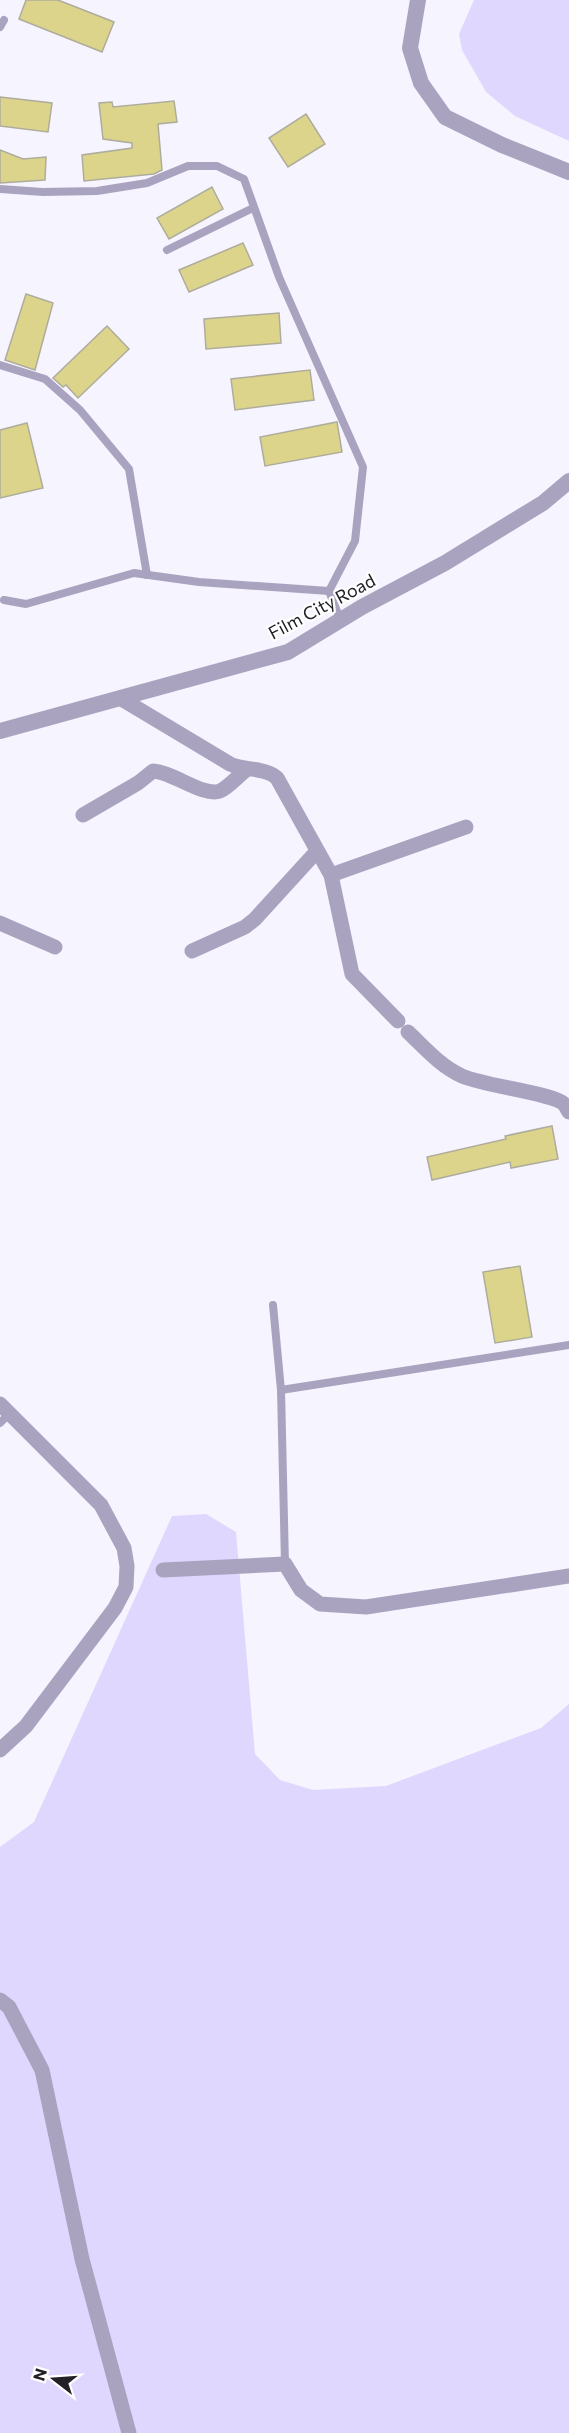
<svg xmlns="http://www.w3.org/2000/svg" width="569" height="2433" font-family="Commissioner,sans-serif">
  <rect width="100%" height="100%" fill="#f6f4fe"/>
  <g fill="#e0d7fe">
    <path d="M 474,0 L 569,0 L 569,141 L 515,116 L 486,92 L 462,50 L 459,34 Z"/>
    <path d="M 206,1514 L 236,1532 L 255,1754 L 280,1780 L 313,1790 L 386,1786 L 541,1728 L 569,1704 L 569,2433 L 0,2433 L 0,1847 L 34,1822 L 172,1516 Z"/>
  </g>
  <g fill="#ddd48c" stroke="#aeac9c" stroke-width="1.5">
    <path d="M 26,0 L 58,0 L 114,22 L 102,52 L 19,19 Z"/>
    <path d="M 0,97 L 52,103 L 48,132 L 0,126 Z"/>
    <path d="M 174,101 L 177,122 L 158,124 L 162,170 L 154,174 L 84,181 L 82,155 L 132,148 L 132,143 L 103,139 L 99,103 L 112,102 L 113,107 Z"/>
    <path d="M 306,114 L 325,144 L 288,167 L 269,138 Z"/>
    <path d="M 0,150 L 23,159 L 46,157 L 45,180 L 0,183 Z"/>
    <path d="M 212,187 L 223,209 L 169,239 L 157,218 Z"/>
    <path d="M 243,243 L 253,265 L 189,292 L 179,270 Z"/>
    <path d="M 26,294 L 53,303 L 35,370 L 5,360 Z"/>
    <path d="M 279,313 L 281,343 L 206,349 L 204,319 Z"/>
    <path d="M 107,326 L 129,349 L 78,398 L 66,385 L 63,387 L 53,378 Z"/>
    <path d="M 310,370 L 314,400 L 235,410 L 231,379 Z"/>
    <path d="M 337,422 L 342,452 L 265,466 L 260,437 Z"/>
    <path d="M 27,423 L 43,488 L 0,498 L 0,430 Z"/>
    <path d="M 552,1126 L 558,1159 L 511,1168 L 510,1162 L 432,1180 L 427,1157 L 506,1139 L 505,1136 Z"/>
    <path d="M 520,1266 L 532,1337 L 495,1343 L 483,1272 Z"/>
  </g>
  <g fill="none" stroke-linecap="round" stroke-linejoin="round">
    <g stroke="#aaa3c0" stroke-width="8">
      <path d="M 0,27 L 4,20"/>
      <path d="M 0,189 L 43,192 L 97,191 L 147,183 L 188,166 L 217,166 L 244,179 L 279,277 L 363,467 L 355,541 L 329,591 L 340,619"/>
      <path d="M 167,250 L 253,208"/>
      <path d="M 0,365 L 45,379 L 80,410 L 129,469 L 147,575"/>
      <path d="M 4,600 L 26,604 L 134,573 L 199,582 L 329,591"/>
      <path d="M 273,1305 L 281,1390 L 285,1564"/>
      <path d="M 281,1390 L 569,1345"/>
      <path d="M 0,1423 L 9,1414"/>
    </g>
    <g stroke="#aaa3c0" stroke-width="15">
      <path d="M 120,698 L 230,764 C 245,771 265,767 277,778 L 331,875 L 352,974 L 398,1021"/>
      <path d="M 83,815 L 138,783 L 153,771 C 173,772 203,797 220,791 C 229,787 238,776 246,770"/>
      <path d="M 331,875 L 466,827"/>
      <path d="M 0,923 L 55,947"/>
      <path d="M 192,951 L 245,927 L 255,919 L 317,851"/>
      <path d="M 408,1032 C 425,1048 440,1066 462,1076 C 484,1086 552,1093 564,1104 C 566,1106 567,1110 569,1112"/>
      <path d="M 0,1404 L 101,1505 L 124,1548 L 127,1566 L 126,1587 L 115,1608 L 26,1726 L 0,1750"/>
      <path d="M 163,1570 L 285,1564 L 301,1590 L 320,1604 L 366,1607 L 569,1576"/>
      <path d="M 0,2000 L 9,2007 L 42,2070 L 82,2259 L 129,2433"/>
    </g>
    <g stroke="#aaa3c0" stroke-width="16">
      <path d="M 418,0 L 410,48 L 421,83 L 445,117 L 502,145 L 569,172"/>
      <path d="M 0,731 L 288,652 L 362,607 L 445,563 L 543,503 L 569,481"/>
    </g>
  </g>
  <g text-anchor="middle" stroke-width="4.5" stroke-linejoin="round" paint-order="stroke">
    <g font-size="18" fill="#232127" stroke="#fff">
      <text transform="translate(322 607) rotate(-28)" y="6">Film City Road</text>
    </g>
  </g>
  <g transform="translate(54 2379) rotate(287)" stroke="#ffffff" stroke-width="4.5" paint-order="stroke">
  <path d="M0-4.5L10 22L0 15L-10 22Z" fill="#232127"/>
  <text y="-9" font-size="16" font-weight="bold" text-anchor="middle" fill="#232127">N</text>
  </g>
</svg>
